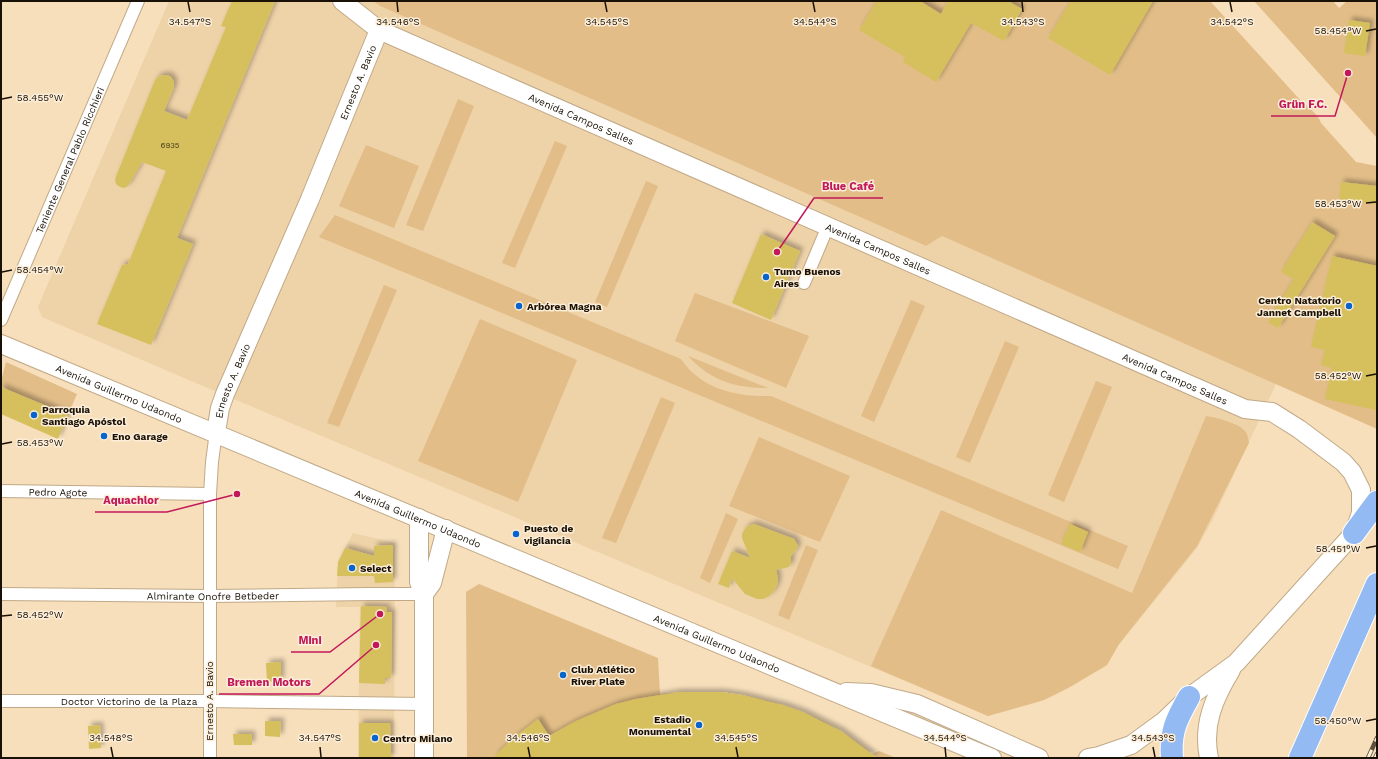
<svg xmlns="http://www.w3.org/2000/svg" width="1378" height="759" font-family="'Work Sans',sans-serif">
  <defs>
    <filter id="shadow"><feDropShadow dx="3.5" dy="-3.5" stdDeviation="2" flood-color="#0004"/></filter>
  </defs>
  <rect width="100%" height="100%" fill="#f7dfbb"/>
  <g fill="#eed2a8">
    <path d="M 169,1 L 373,1 L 380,6 L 926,246 L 942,236 L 1276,384 L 1214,517 L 1197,548 L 1118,646 L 1106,666 L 1057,694 L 1038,702 L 988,716 L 203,386 L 42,317 L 38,307 Z"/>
    <path d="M 353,533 L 395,543 L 394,758 L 358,758 L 360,607 L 336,607 L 338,562 Z"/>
  </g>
  <g fill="#e2bd87">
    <path d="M 373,1 L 1210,1 L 1302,102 C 1309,108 1318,114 1321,123 L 1356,162 L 1377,166 L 1377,429 L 942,236 L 926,246 L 380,6 Z"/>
    <path d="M 1254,1 L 1333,1 L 1339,8 L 1347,1 L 1377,1 L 1377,138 Z"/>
    <path d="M 458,99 L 474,106 L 423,231 L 406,225 Z"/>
    <path d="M 555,141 L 567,146 L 515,268 L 502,263 Z"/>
    <path d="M 366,145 L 419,166 L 394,228 L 339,206 Z"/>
    <path d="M 646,181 L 658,186 L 607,307 L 595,302 Z"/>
    <path d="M 335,215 L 681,359 C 684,363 688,369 693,373 C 714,392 744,397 771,396 L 1128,546 L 1118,569 L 319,237 Z"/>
    <path d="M 384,285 L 397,290 L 339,427 L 327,423 Z"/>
    <path d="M 695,293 L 809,336 L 786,388 L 675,341 Z"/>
    <path d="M 911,300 L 925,306 L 874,422 L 861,416 Z"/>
    <path d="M 480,319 L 577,360 L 518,502 L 418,461 Z"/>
    <path d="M 1005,341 L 1019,347 L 970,463 L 956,457 Z"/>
    <path d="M 688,356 L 768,388 C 735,388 711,381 688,356 Z"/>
    <path d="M 6,362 L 77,394 L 68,415 L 1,387 L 1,381 Z"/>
    <path d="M 1096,381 L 1112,387 L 1064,502 L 1048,495 Z"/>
    <path d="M 661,397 L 675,403 L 616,543 L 602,538 Z"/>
    <path d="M 1206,416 C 1215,417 1240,424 1245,431 C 1248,435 1248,438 1249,443 L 1197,546 L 1119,644 L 1107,665 L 1070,687 L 1044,700 L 988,716 L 871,666 L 941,510 L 1132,593 Z"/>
    <path d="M 759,437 L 850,476 L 820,542 L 729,506 Z"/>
    <path d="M 726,513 L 738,519 L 710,583 L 700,578 Z"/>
    <path d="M 806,545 L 818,550 L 789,620 L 778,615 Z"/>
    <path d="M 479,584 L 658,658 L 660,694 C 737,686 812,703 872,754 L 879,751 L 896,758 L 467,758 L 466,592 Z"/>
  </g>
  <g fill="#d5c05d" filter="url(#shadow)">
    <path d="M 232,1 L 275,1 L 177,238 L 193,244 L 151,345 L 97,324 L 122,265 L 128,264 L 166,171 L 142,162 L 128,186 L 124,188 L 120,187 L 116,184 L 115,179 L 155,80 L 159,76 L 167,75 L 171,77 L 174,82 L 174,87 L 164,111 L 187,120 L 226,27 L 221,26 Z"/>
    <path d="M 877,1 L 920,1 L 941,14 L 948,1 L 1008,1 L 1022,9 L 1004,41 L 971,23 L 936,82 L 903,62 L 905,57 L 859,30 Z"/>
    <path d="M 1071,1 L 1153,1 L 1110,75 L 1048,38 Z"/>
    <path d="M 1349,20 L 1370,23 L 1365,56 L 1344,53 Z"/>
    <path d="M 1341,182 L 1377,186 L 1377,204 L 1339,199 Z"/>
    <path d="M 1312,222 L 1335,236 L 1278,328 L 1268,322 L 1294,279 L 1281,272 Z"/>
    <path d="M 761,234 L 800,251 L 771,320 L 732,303 Z"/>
    <path d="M 1332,256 L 1377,266 L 1377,410 L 1325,399 L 1332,368 L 1321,365 L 1325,350 L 1311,347 Z"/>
    <path d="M 1,387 L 68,415 L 58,439 L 1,414 Z"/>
    <path d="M 754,524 L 794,539 L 798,546 L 796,550 L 791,556 L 791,563 L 789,567 L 776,570 L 778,579 L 777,585 L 774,591 L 769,596 L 763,599 L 757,599 L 745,594 L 732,578 L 729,588 L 718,584 L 732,551 L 750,558 L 742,538 L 742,534 L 746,527 Z"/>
    <path d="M 1070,524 L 1088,532 L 1080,552 L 1061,544 Z"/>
    <path d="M 393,545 L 393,582 L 375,583 L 374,576 L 337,576 L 338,562 L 345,548 L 374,556 L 374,546 Z"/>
    <path d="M 361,606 L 387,607 L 386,612 L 392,612 L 391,678 L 385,678 L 385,684 L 359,683 Z"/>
    <path d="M 281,662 L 281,681 L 267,682 L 266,663 Z"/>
    <path d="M 679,692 L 721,692 L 742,695 L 783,705 L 803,712 L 841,731 L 877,758 L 493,758 L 511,740 L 538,719 L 549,736 L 576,721 L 616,704 L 636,699 Z"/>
    <path d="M 265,721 L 281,721 L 280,737 L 265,736 Z"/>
    <path d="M 359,723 L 390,723 L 391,758 L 359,758 Z"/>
    <path d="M 100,725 L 101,748 L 89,749 L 88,726 Z"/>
    <path d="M 233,734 L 252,734 L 252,745 L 234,745 Z"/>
  </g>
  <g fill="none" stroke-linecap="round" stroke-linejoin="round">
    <g stroke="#c0a987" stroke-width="14">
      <g id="street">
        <path d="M 804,283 L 828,226"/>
        <path id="s1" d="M 1,320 L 138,1"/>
        <path id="s2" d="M 1,491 L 210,494"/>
        <path id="s3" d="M 1,594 L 209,596 L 370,594 L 424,594"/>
        <path id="s4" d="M 1,701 L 209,701 L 424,704"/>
        <path d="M 210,758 L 210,494 L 212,462 L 216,432"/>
      </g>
    </g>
    <g stroke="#c0a987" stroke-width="20">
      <g id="secondary">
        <path id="s5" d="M 342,1 L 379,30 L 1245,409 L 1272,412 L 1299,429 L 1343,462 L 1352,472 L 1361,490 L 1361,513 L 1354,533 L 1236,663 L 1189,697 L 1164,721 L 1131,745 L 1099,756 L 1088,758"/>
        <path id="s6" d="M 1,344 L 992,758"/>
        <path id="s7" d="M 216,432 L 220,408 L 225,394 L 310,199 L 379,30"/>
        <path d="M 419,518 L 419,582 L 424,594 L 424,758"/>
        <path d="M 424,594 L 432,583 L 446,529"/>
        <path d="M 846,692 L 871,693 L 917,704 L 1039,758"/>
        <path d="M 1209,758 C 1202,725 1214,698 1231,670"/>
      </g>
    </g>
    <g stroke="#fff" stroke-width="24">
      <g id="highway">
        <path d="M 1354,533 L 1377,502"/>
        <path d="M 1172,758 C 1170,732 1176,720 1189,697"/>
        <path d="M 1300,758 L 1377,584"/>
      </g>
    </g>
    <use href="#street" stroke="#fff" stroke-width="12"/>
    <use href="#secondary" stroke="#fff" stroke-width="18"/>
    <use href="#highway" stroke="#93baf2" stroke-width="22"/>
    <g stroke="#5c4f3c" stroke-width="4.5">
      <g id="rail">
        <path d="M 1368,758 L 1377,738"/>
        <path d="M 1375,758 L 1377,754"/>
      </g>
    </g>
    <use href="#rail" stroke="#fceed8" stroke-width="3" stroke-dasharray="9" stroke-linecap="butt"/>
  </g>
  <path fill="none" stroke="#191105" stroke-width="1.5" d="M 188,2 L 190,12M 397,2 L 398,12M 605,2 L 607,12M 813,2 L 815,12M 1022,2 L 1023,12M 1230,2 L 1232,12M 1366,31 L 1376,29M 2,99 L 12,97M 1366,203 L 1376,202M 2,272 L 12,270M 1366,376 L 1376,374M 2,444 L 12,442M 1366,548 L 1376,546M 2,616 L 12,615M 1366,721 L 1376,719M 111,747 L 113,757M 320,747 L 321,757M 528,747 L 530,757M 736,747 L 738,757M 945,747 L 946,757M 1153,747 L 1155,757"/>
  <g fill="#0864cd" stroke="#fceed8" stroke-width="1.5">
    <circle cx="766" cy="277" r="4"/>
    <circle cx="519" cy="306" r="4"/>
    <circle cx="1349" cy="306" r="4"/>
    <circle cx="34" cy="415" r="4"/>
    <circle cx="104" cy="436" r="4"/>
    <circle cx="516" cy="534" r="4"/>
    <circle cx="352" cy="568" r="4"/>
    <circle cx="563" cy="675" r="4"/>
    <circle cx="699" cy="725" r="4"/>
    <circle cx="375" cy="738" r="4"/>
  </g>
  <g text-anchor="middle" stroke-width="3" stroke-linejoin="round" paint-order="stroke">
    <g font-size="8" fill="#483d1b">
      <text x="170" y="148">6935</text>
    </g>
    <g font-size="10" fill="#191105" stroke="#fceed8">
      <text dy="4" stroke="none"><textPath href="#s7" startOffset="378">Ernesto A. Bavio</textPath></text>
      <text dy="4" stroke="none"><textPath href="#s5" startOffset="268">Avenida Campos Salles</textPath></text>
      <text dy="4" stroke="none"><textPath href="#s1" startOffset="174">Teniente General Pablo Ricchieri</textPath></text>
      <text dy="4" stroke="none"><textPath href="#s5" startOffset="592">Avenida Campos Salles</textPath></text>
      <text dy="4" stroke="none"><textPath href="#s5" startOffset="916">Avenida Campos Salles</textPath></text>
      <text dy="4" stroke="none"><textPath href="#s7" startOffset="54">Ernesto A. Bavio</textPath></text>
      <text dy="4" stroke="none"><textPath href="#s6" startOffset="128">Avenida Guillermo Udaondo</textPath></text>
      <text dy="4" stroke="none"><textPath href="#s2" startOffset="57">Pedro Agote</textPath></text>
      <text dy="4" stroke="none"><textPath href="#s6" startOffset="452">Avenida Guillermo Udaondo</textPath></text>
      <text dy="4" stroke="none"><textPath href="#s3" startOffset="212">Almirante Onofre Betbeder</textPath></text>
      <text dy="4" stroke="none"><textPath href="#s6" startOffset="776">Avenida Guillermo Udaondo</textPath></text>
      <text dy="4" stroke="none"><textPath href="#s4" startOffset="128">Doctor Victorino de la Plaza</textPath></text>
      <text transform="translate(209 701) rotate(-90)" y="4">Ernesto A. Bavio</text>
    </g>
    <g font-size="10" font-weight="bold" fill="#191105" stroke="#fceed8" text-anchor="start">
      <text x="774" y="275">Tumo Buenos<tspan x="774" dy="12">Aires</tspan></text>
      <text x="1341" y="304" text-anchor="end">Centro Natatorio<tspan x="1341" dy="12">Jannet Campbell</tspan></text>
      <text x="527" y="310">Arbórea Magna</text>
      <text x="42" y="413">Parroquia<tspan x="42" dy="12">Santiago Apóstol</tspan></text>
      <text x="112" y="440">Eno Garage</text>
      <text x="524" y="532">Puesto de<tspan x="524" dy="12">vigilancia</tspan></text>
      <text x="360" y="572">Select</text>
      <text x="571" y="673">Club Atlético<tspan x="571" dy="12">River Plate</tspan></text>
      <text x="691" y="723" text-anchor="end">Estadio<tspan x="691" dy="12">Monumental</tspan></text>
      <text x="383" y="742">Centro Milano</text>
    </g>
  </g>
  <g font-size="10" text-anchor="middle" fill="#191105" stroke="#fceed8" stroke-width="3" stroke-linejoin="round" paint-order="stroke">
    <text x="190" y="25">34.547°S</text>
    <text x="398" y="25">34.546°S</text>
    <text x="607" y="25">34.545°S</text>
    <text x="815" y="25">34.544°S</text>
    <text x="1023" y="25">34.543°S</text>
    <text x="1232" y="25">34.542°S</text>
    <text x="1338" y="34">58.454°W</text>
    <text x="40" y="101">58.455°W</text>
    <text x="1338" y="207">58.453°W</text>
    <text x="40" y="273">58.454°W</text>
    <text x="1338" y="379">58.452°W</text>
    <text x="40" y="446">58.453°W</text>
    <text x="1338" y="552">58.451°W</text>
    <text x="40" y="618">58.452°W</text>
    <text x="1338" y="724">58.450°W</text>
    <text x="111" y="741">34.548°S</text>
    <text x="320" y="741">34.547°S</text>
    <text x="528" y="741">34.546°S</text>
    <text x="736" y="741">34.545°S</text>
    <text x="945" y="741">34.544°S</text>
    <text x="1153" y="741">34.543°S</text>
  </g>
  <path fill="none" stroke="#c2185b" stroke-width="1.5" d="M1348 73L1335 116H1271M777 252L814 198H883M237 494L167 512H95M380 614L330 652H291M376 645L319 694H219"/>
  <g fill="#c2185b" stroke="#fceed8" stroke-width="1.5">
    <circle cx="1348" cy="73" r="4"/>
    <circle cx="777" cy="252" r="4"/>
    <circle cx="237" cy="494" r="4"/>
    <circle cx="380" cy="614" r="4"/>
    <circle cx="376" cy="645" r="4"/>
  </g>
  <g font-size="11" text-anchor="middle" font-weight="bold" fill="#c2185b" stroke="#fceed8" stroke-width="3" stroke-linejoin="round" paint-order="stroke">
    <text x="1303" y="108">Grün F.C.</text>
    <text x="848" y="190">Blue Café</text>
    <text x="131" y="504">Aquachlor</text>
    <text x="310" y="644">Mini</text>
    <text x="269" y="686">Bremen Motors</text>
  </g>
  <rect width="1378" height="759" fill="none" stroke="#191105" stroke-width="4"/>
</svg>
